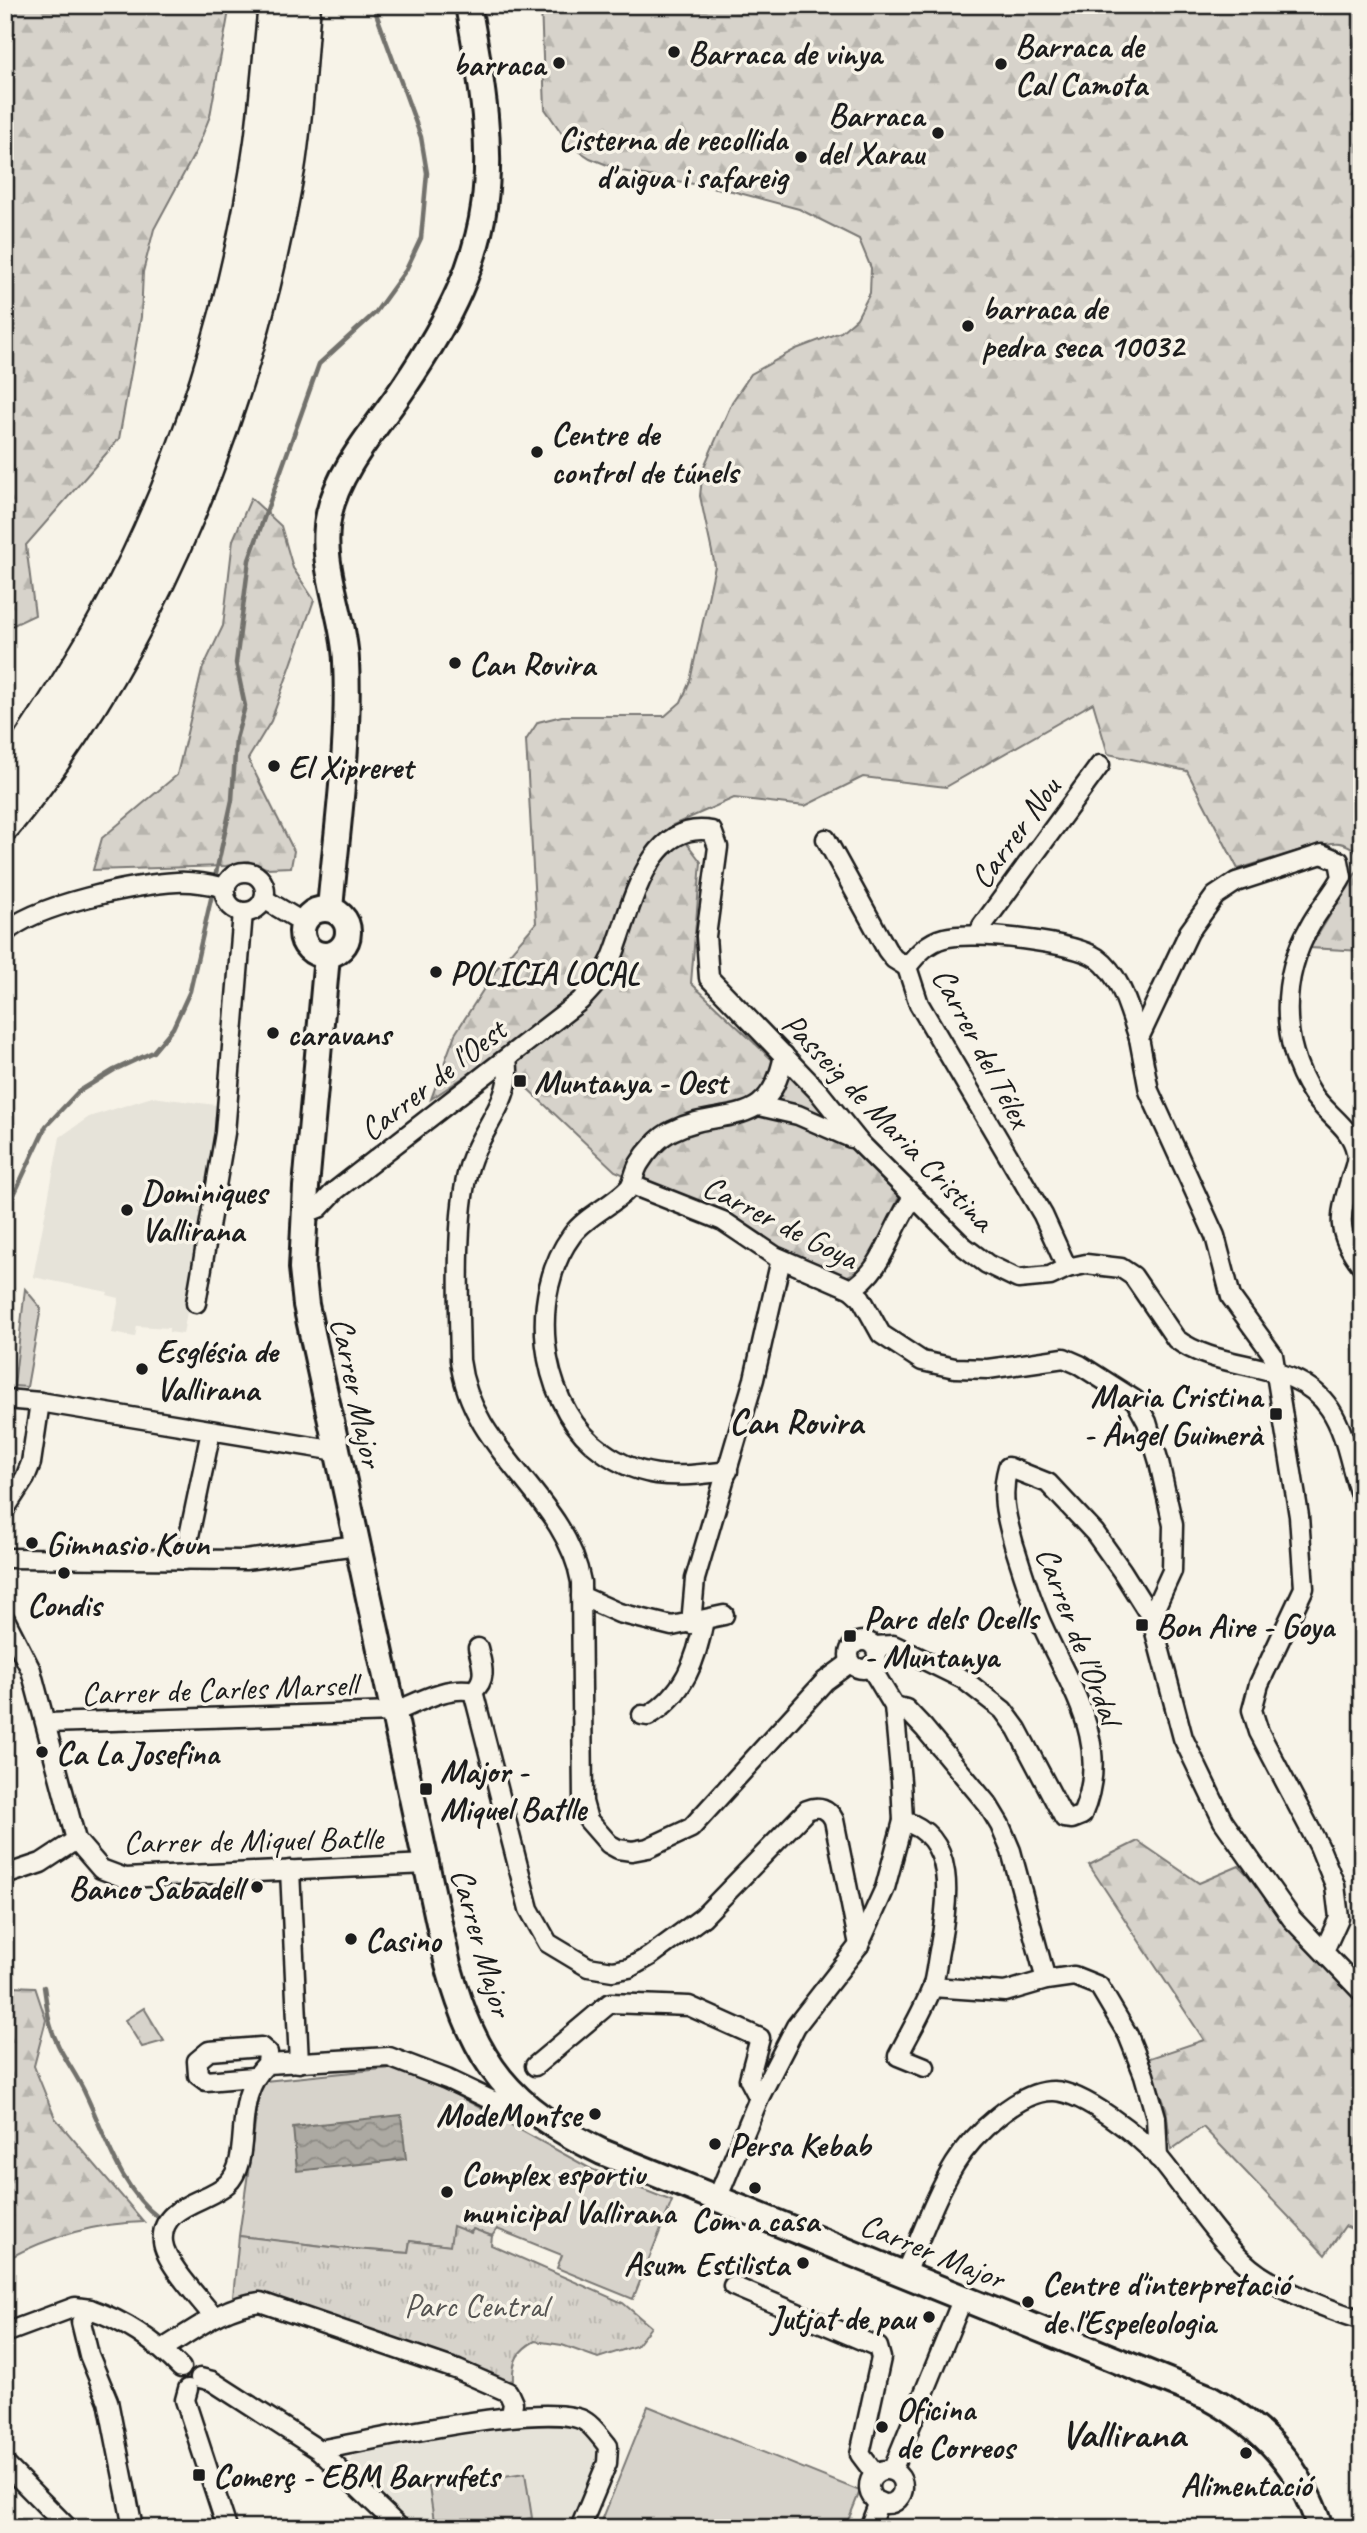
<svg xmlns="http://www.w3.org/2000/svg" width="1367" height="2533" font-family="Caveat,sans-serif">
  <defs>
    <pattern id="forest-firs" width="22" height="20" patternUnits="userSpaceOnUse" patternTransform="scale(1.75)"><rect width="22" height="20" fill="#d7d3cb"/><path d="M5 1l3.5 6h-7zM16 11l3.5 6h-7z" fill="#b8b5ae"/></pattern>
    <pattern id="park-tufts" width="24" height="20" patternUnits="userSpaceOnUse" patternTransform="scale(1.75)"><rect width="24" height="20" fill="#d7d3cb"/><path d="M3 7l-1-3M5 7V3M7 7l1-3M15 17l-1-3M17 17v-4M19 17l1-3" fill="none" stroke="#b8b5ae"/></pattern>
    <pattern id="water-waves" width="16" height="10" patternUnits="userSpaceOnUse" patternTransform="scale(1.75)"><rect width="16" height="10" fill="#aca9a2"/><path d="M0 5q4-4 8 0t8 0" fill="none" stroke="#8b8983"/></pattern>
  </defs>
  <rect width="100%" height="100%" fill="#f7f3e8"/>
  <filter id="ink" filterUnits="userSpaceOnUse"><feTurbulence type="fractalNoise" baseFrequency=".0143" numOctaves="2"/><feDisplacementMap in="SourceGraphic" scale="14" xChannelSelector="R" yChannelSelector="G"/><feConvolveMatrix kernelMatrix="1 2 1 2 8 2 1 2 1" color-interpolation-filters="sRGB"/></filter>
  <g filter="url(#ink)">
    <g fill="#e6e3d9">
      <path d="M 152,1097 L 216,1105 L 208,1197 L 183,1334 L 169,1332 L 169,1328 L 137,1326 L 135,1337 L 112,1333 L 119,1298 L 107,1295 L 108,1292 L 33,1277 L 60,1137 L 89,1117 Z"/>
      <path d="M 529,2425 L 558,2425 L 580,2431 L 591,2437 L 598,2449 L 600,2460 L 572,2528 L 414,2528 L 350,2464 L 354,2454 L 359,2451 Z"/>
    </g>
    <g fill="#d7d3cb" stroke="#7a7874" stroke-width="2">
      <path d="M 25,1289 L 41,1308 L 27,1387 L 14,1386 Z"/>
      <path d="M 392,2068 L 455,2094 L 591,2169 L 672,2201 L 633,2299 L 557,2268 L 562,2255 L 497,2229 L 492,2236 L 473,2229 L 450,2246 L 410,2241 L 408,2253 L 339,2248 L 239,2236 L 260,2089 L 265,2081 Z"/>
      <path d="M 648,2406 L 860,2491 L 845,2528 L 599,2528 Z"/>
      <path d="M 525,2473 L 532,2518 L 469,2528 L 435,2528 L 429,2487 Z"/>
    </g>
    <g fill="url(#forest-firs)" stroke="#7a7874" stroke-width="2">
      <path d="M 5,5 L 230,5 L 210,116 L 196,151 L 154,229 L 143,272 L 141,317 L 119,439 L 26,545 L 35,615 L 5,629 Z"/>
      <path d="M 541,5 L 1362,5 L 1362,951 L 1310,948 L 1360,866 C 1359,853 1354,846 1340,843 C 1325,840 1257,864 1238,869 L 1187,771 L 1108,754 L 1093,703 L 946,787 L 863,777 L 805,806 L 734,798 L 673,825 L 701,862 L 691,983 L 804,1090 L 899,1197 L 868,1266 L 840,1280 L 783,1260 L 729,1220 L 615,1171 L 494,1057 L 431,1099 L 455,1034 L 497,968 L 536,923 L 526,740 L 538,722 L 562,716 L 665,716 L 681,702 L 690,681 L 715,566 L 700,496 L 703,469 L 732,402 L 751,374 L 796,349 L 841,332 L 857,318 L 870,293 L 871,268 L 859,239 L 799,209 L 732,191 L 622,171 L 590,158 L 570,145 L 545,109 Z"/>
      <path d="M 251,498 L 281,526 L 293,568 L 314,600 L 271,721 L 248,759 L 294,851 L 291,867 L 266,868 L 248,861 L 226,866 L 93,870 L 102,838 L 177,775 L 202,670 L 223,626 L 233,540 Z"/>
      <path d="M 1138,1841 L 1199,1883 L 1239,1866 L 1362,1994 L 1362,2233 L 1345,2226 L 1325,2255 L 1203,2127 L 1171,2150 L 1166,2108 L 1147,2059 L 1204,2040 L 1089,1865 Z"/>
      <path d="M 13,1986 L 35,1987 L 46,2020 L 34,2066 L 55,2118 L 144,2222 C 95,2223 48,2237 5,2260 L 5,1997 Z"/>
    </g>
    <g fill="url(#park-tufts)" stroke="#7a7874" stroke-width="2">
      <path d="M 144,2008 L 164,2041 L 142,2047 L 125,2020 Z"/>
      <path d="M 453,2226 L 471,2233 L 473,2229 L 492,2236 L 491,2245 L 623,2303 L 651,2327 L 636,2346 L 598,2358 L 562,2345 L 535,2341 C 518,2350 512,2361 513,2380 L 506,2382 L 256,2299 L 233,2297 L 239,2236 L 339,2248 L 408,2253 L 410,2241 L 450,2246 Z"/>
    </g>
    <path fill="url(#water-waves)" stroke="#72716c" stroke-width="2" d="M 401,2115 L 406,2159 L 297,2171 L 293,2127 Z"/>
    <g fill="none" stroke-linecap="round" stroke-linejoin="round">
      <g stroke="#72716c" stroke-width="4.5">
        <path d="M 214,882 L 232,800 L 236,739 L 245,706 L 236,663 L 249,560 L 319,364 L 375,313 L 406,270 L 421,238 L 427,173 L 421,137 L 373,5"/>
        <path d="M 6,1276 L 11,1201 L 46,1126 L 78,1092 L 114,1070 L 153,1052 L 173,1028 L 190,991 L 213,890"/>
        <path d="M 44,1987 C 46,1999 47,2012 50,2024 C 57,2051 75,2070 86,2095 C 106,2137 121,2190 159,2218"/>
      </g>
      <g stroke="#1c1c1c" stroke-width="23">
        <g id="street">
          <path d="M 826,839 L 887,950 L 894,959 L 907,967"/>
          <circle cx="245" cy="892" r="20"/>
          <path d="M 264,899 L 304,923"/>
          <path d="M 5,933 C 34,905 136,884 177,882 C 194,881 209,884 226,888"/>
          <path d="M 981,935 L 982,926 L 1100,765"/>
          <path d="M 507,1060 C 514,1096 484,1126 472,1158 C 454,1203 459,1309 460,1360 C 471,1453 566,1496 581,1582 L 583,1802 L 588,1820 L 609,1844 L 618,1849 L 632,1851 L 648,1848 L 691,1828 L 825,1681 L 851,1662"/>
          <path d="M 759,1106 L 798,1115 L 851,1138"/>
          <path d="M 632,1185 L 723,1221 L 775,1256 L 851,1289 L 861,1298 L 881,1334 L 922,1361 L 955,1368 L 988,1369 L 1064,1358 L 1080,1365 L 1135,1400 L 1147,1422 L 1159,1462 L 1173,1525 L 1172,1571 L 1151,1617"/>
          <path d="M 304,1214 L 319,1208 L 335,1191 L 580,1001 C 593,987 605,975 612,958 C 631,913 645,819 712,831 L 718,847 L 706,936 L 709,978 L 818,1091 L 859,1142 L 963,1246 L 987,1264 L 1018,1279 L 1050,1276 L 1067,1268 L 1086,1264 L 1121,1268 L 1133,1276 L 1176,1339 C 1222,1374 1296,1357 1330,1409 C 1348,1436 1350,1470 1362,1500"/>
          <path d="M 1067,1268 L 1043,1215 L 919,1004 L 907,967 C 917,954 928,942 944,938 C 972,930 1074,942 1097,958 C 1122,976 1129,1011 1139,1038"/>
          <path d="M 851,1289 C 885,1270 890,1228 913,1198"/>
          <path d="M 196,1303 L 225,1133 L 243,912"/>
          <path d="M 5,1399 L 40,1402 L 337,1451"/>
          <path d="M 728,1471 C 674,1478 637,1481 593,1444 C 539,1397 528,1294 572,1235 C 586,1216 612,1206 629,1188 C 634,1182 634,1172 639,1164 C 646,1152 659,1137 672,1131 C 723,1105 769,1134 784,1055"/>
          <path d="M 5,1509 L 25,1478 L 31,1463 L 40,1402"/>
          <path d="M 5,1558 L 245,1560 L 357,1545"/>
          <path d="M 184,1560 L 211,1431"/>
          <path d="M 581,1596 L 619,1613 L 672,1626 L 724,1615"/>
          <path d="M 5,1619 L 31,1670 L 76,1840 L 101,1869 L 125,1878 L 427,1864"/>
          <path d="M 691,1624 L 695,1579 L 754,1379 L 781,1259"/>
          <circle cx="863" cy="1655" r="14"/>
          <path d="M 874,1646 L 893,1645 L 906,1651 L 963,1679 L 1003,1710 L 1017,1729 L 1064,1818 L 1072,1819 L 1082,1815 C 1113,1744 1070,1688 1043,1627 C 1031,1601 1023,1573 1014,1545 C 1006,1516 1000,1496 1008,1467 L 1048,1483 L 1095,1533 L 1122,1571 L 1151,1617 L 1183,1738 L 1223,1821 L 1292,1919 L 1362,1992"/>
          <path d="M 473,1691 L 529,1909 L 548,1943 L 588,1967 L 613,1971 L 629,1968 L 650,1956 L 703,1917 L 807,1810 C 819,1805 828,1808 834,1820 L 859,1945"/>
          <path d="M 473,1691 C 488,1679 482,1665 478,1648"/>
          <path d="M 894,1706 L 906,1709 L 924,1728 L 988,1805 L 1000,1825 L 1011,1851 L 1046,1980"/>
          <path d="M 642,1715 L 648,1716 C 684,1695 697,1659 704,1620"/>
          <path d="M 47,1723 L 394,1712 C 417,1703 447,1685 473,1691"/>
          <path d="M 903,1821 C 958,1836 948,1903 940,1946 C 937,1959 936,1975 932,1988 C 923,2011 909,2034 898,2056 L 925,2067"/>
          <path d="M 290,1870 L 299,2063"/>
          <path d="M 5,1875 L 41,1863 L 76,1840"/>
          <path d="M 1324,1951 L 1339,1918 L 1335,1885 L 1319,1846 L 1259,1732 L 1252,1710 L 1259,1684 L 1304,1588 L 1299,1516 L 1273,1355 L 1231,1297 L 1215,1236 L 1149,1091 L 1139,1038 L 1189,932 L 1215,896 L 1236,882 L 1322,854 L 1339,861 L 1342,877 C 1333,894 1319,909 1310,926 C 1280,978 1280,1043 1312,1093 C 1325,1114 1352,1127 1356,1152 C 1358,1161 1354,1169 1351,1178 C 1339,1217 1335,1232 1362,1266"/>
          <path d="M 932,1987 L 1005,1992 L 1046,1980 L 1074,1976 L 1099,1986 L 1128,2035 L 1144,2075 L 1156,2117 L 1158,2158"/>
          <path d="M 535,2066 L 610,2003 L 689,2006 L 760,2038 L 749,2079 L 759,2098"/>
          <path d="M 253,2077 L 206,2081 L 198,2075 L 197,2061 L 209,2051 L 261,2047 L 268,2053 L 267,2064"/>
          <path d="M 717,2199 L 759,2098 L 796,2026 L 859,1945 L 885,1888 L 903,1821 L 901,1781 L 894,1706 L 870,1666"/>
          <path d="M 904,2275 C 921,2238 934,2198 955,2164 C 972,2136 1019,2090 1054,2091 C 1084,2092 1140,2137 1160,2159 C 1190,2195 1222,2249 1260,2275 C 1291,2295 1327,2309 1362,2320"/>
          <path d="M 733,2286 L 878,2347 L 881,2358 L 860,2454 L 875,2474"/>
          <path d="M 214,2317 C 200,2299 165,2263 163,2242 C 159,2205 208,2202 227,2184 C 255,2158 229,2099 267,2064 L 389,2057 L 447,2079 L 491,2100 L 532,2113"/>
          <path d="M 5,2333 L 75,2307 L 90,2309"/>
          <path d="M 164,2348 C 194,2330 224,2306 260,2302 L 458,2370 L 508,2392 L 513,2403 L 511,2416"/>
          <path d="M 200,2378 L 212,2381 L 319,2450 L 400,2528"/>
          <path d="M 188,2389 L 185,2400 L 227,2528"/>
          <path d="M 319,2450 C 366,2442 553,2398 586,2422 C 594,2427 601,2438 608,2446 L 607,2463 L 580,2528"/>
          <path d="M 5,2464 L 68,2528"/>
          <circle cx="886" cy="2487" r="17"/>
          <path d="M 892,2471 L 963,2298"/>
          <path d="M 133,2528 L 108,2401 L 89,2355 L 81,2322 L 90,2309 C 125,2321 155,2341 181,2368"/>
          <path d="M 869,2528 L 879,2502"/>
        </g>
      </g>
      <g stroke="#1c1c1c" stroke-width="30">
        <g id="secondary">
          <circle cx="325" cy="932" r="23"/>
          <path d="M 330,909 C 337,827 350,743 346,661 C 344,612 318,564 329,514 C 339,468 378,426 404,387 C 502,242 499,172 468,5"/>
          <path d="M 327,956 L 306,1187 L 302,1268 L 306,1305 L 448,1965 C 476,2065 509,2107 602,2152 L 1210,2398 C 1265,2428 1301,2468 1320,2528"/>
        </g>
      </g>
      <g stroke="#1c1c1c" stroke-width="37">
        <g id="highway">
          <path d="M 5,778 C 43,723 80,667 112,608 C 187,469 239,299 261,142 C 267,97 270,51 275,5"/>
          <path d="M 5,824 C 157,638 247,403 288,169 C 297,115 299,59 304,5"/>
        </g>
      </g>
      <use href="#street" stroke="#f7f3e8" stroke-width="18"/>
      <use href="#secondary" stroke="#f7f3e8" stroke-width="24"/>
      <use href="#highway" stroke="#f7f3e8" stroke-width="32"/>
    </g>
  </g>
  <g fill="#1c1c1c" stroke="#f7f3e8" stroke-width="2.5">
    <circle cx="674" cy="52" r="7"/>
    <circle cx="559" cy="63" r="7"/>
    <circle cx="1001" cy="64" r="7"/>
    <circle cx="938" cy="133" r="7"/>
    <circle cx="801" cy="157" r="7"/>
    <circle cx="968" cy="326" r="7"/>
    <circle cx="537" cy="452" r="7"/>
    <circle cx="455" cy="663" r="7"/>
    <circle cx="274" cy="766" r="7"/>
    <circle cx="436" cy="972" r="7"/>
    <circle cx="273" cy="1033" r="7"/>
    <rect x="513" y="1074" width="14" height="14" rx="3.5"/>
    <circle cx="127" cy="1210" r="7"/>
    <circle cx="142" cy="1369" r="7"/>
    <rect x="1269" y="1407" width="14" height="14" rx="3.5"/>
    <circle cx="32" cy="1543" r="7"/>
    <circle cx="64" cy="1573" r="7"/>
    <rect x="1135" y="1618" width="14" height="14" rx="3.5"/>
    <rect x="843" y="1629" width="14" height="14" rx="3.5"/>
    <circle cx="42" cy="1752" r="7"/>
    <rect x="419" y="1782" width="14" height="14" rx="3.5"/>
    <circle cx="257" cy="1887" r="7"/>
    <circle cx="351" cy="1939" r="7"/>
    <circle cx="595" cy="2114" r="7"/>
    <circle cx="715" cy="2144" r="7"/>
    <circle cx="755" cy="2188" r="7"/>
    <circle cx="447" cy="2192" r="7"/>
    <circle cx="803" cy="2263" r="7"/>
    <circle cx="1028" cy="2302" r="7"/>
    <circle cx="929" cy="2317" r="7"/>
    <circle cx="882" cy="2427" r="7"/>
    <circle cx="1246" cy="2453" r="7"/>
    <rect x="192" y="2468" width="14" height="14" rx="3.5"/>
  </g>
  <g text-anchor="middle" stroke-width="7" stroke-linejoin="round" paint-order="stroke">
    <g font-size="33" font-weight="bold" fill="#1c1c1c" stroke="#f7f3e8" text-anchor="start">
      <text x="1015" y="57">Barraca de<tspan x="1015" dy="38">Cal Camota</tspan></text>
      <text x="688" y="64">Barraca de vinya</text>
      <text x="545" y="75" text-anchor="end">barraca</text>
      <text x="924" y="126" text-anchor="end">Barraca<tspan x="924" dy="38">del Xarau</tspan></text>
      <text x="787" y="150" text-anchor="end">Cisterna de recollida<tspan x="787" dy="38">d'aigua i safareig</tspan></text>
      <text x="982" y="319">barraca de<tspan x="982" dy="38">pedra seca 10032</tspan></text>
      <text x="551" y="445">Centre de<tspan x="551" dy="38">control de túnels</tspan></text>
      <text x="469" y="675">Can Rovira</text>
      <text x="288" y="778">El Xipreret</text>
      <text x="450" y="984">POLICIA LOCAL</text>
      <text x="287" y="1045">caravans</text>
      <text x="534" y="1093">Muntanya - Oest</text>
      <text x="141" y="1203">Dominiques<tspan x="141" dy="38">Vallirana</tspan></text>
      <text x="156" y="1362">Església de<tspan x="156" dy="38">Vallirana</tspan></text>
      <text x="1262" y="1407" text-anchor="end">Maria Cristina<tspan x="1262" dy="38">- Àngel Guimerà</tspan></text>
      <text x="46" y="1555">Gimnasio Koun</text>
      <text x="64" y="1616" text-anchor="middle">Condis</text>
      <text x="864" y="1629">Parc dels Ocells<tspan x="864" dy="38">- Muntanya</tspan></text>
      <text x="1156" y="1637">Bon Aire - Goya</text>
      <text x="56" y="1764">Ca La Josefina</text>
      <text x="440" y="1782">Major -<tspan x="440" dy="38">Miquel Batlle</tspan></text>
      <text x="243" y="1899" text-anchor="end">Banco Sabadell</text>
      <text x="365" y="1951">Casino</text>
      <text x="581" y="2126" text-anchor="end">ModeMontse</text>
      <text x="729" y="2156">Persa Kebab</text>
      <text x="461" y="2185">Complex esportiu<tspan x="461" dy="38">municipal Vallirana</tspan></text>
      <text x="755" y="2231" text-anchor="middle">Com a casa</text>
      <text x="789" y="2275" text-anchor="end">Asum Estilista</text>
      <text x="1042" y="2295">Centre d'interpretació<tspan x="1042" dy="38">de l'Espeleologia</tspan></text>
      <text x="915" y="2329" text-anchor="end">Jutjat de pau</text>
      <text x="896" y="2420">Oficina<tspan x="896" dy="38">de Correos</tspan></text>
      <text x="213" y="2487">Comerç - EBM Barrufets</text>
      <text x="1246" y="2496" text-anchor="middle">Alimentació</text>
    </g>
    <g font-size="33" fill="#1c1c1c" stroke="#f7f3e8">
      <text transform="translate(1014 832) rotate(-54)" y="12">Carrer Nou</text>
      <text transform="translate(983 1047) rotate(62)" y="12">Carrer del Télex</text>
      <text transform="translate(432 1079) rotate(-38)" y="12">Carrer de l'Oest</text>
      <text transform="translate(889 1121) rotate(46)" y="12">Passeig de Maria Cristina</text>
      <text transform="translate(781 1221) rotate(27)" y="12">Carrer de Goya</text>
      <text transform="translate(358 1392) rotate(78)" y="12">Carrer Major</text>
      <text transform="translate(1080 1635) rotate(69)" y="12">Carrer de l'Ordal</text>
      <text transform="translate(219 1688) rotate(-2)" y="12">Carrer de Carles Marsell</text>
      <text transform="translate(253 1839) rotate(-1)" y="12">Carrer de Miquel Batlle</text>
      <text transform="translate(483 1942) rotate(74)" y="12">Carrer Major</text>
      <text transform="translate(933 2250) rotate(22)" y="12">Carrer Major</text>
    </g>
    <g font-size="33" fill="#545351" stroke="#f7f3e8">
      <text x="476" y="2317">Parc Central</text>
    </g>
    <g font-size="35" font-weight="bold" fill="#1c1c1c" stroke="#f7f3e8">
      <text x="796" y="1434">Can Rovira</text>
    </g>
    <g font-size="40" font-weight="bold" fill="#1c1c1c" stroke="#f7f3e8">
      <text x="1123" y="2447">Vallirana</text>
    </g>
  </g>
  <rect width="1367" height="2533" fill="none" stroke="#f7f3e8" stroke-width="28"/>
  <rect x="14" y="14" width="1339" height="2505" fill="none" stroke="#1c1c1c" stroke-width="2.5" filter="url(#ink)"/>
</svg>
